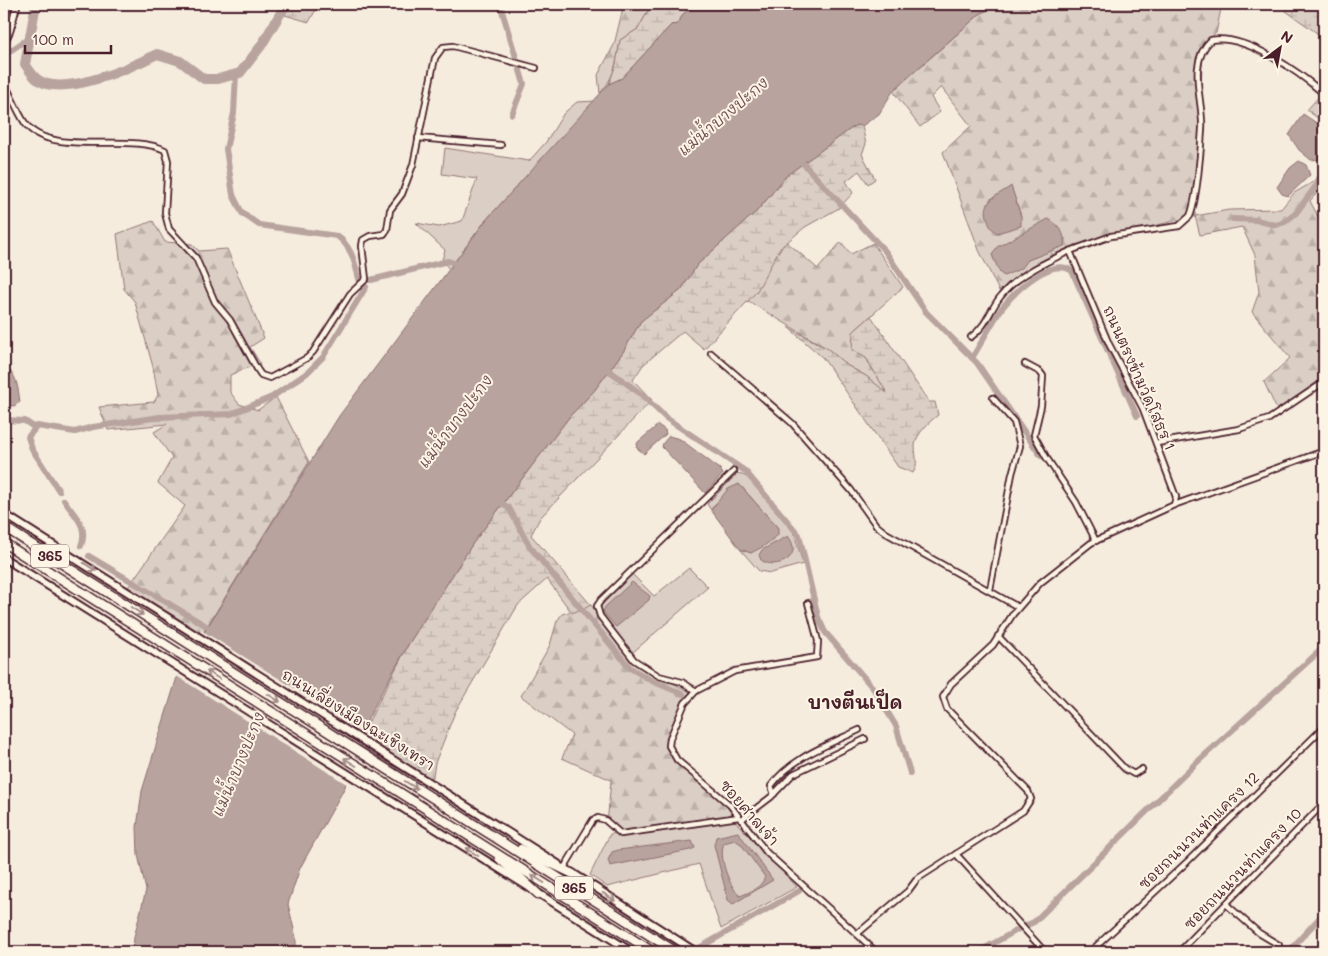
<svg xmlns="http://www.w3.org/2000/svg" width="1328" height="956" font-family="Mali,'Playpen Sans Thai',sans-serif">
  <defs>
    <pattern id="forest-firs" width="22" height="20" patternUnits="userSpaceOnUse" patternTransform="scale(1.25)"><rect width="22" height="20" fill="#dbcec4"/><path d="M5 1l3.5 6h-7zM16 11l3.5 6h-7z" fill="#bdb0a9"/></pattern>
    <pattern id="wetland-marsh" width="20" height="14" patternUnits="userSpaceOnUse" patternTransform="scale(1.25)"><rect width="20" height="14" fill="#dbcec4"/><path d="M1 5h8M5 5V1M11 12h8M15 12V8" fill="none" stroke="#bdb0a9"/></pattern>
  </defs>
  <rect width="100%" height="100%" fill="#f5ecde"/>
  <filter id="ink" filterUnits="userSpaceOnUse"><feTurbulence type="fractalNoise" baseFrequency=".02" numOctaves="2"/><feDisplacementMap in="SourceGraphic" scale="10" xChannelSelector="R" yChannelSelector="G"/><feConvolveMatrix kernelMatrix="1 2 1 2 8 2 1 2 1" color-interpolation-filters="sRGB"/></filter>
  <g filter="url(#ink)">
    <g fill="#dbcec4" stroke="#927678">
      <path d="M 596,101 L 486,220 L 449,269 L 442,260 L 445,250 L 416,223 L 439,227 L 462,221 L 477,179 L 442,174 L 445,148 L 529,161 L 546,142 L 564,113 L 577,102 Z"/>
      <path d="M 738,473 L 747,477 L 793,530 L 803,564 L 771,573 L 759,571 L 740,549 L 751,553 L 778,528 L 739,484 L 714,505 L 711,510 L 707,504 Z"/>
      <path d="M 689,568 L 708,587 L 632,653 L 603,616 L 600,610 L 601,606 L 632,574 L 654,596 Z"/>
      <path d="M 734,820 L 797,887 L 721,929 L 699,864 L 607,887 L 590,875 L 610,834 Z"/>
    </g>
    <g fill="url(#forest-firs)" stroke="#927678" fill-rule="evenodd">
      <path d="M 624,4 L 652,4 L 638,29 L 620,40 C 617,59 615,78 600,93 L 598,75 L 614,45 Z"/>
      <path d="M 998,4 L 1222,4 L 1216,33 L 1203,44 L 1195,216 L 1229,210 L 1281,209 L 1294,193 L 1315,181 L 1321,188 L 1310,201 L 1324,228 L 1324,377 L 1277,410 L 1264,382 L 1290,358 L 1252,312 L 1259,292 L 1255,255 L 1242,227 L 1200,235 L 1195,216 L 1075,245 L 999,291 L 979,250 L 943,152 L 971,126 L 941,87 L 931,97 L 940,112 L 920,127 L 893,91 L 980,14 ZM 1011,187 L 1021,216 L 989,200 ZM 1065,238 L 1064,245 L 1028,260 Z"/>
      <path d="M 153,221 L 165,242 L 192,244 L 199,251 L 227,249 L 264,338 L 250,347 L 260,363 L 230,375 L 230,392 L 239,404 L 258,410 L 276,397 L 309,462 L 198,641 L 124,593 L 185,506 L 158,483 L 172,458 L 154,432 L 167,424 L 108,430 L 99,407 L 154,402 L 158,395 L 153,367 L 135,302 L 124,289 L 117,234 Z"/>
      <path d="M 787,242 L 818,269 L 841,242 L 851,254 L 873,243 L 903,287 L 853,332 L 866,358 L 888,394 L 866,376 L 848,366 L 828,349 L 748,301 C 763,284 770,257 787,242 Z"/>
      <path d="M 591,605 L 633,663 L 690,692 L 671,728 L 667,749 L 673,758 L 731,810 L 733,815 L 622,831 L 607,825 L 611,780 L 562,758 L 572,735 L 521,696 L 550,645 L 557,621 L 562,614 Z"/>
    </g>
    <g fill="url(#wetland-marsh)" stroke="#927678">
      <path d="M 290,4 L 319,4 L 309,22 L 285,15 Z"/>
      <path d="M 652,4 L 696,4 L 683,14 L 678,24 L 671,25 L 622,78 L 609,84 L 616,64 L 620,40 L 638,29 Z"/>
      <path d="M 1289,4 L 1324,4 L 1324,38 L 1286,11 Z"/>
      <path d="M 1321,94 L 1324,97 L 1324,123 L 1307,110 Z"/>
      <path d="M 856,125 L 862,126 L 866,144 L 862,154 L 875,179 L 868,184 L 859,171 L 846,181 L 853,193 L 839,208 L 805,227 L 780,248 L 757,291 L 704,349 L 683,331 L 643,365 L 633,380 L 652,400 L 540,518 L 531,535 L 591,605 L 572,613 L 547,579 L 518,605 L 455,712 L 435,763 L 431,789 L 357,744 L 408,645 L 473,543 L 570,416 L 594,391 L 623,352 L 641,321 L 681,290 L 697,265 L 758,210 L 787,175 Z"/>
      <path d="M 1324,167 L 1324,184 L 1321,188 L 1315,181 Z"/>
      <path d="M 871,316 L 929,402 L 935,402 L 938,415 C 930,421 915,435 915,446 C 915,457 919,464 913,473 L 898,467 L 823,358 L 788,327 L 828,349 L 848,366 L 866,376 L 887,393 L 866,358 L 852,350 L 853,332 Z"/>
    </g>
    <g fill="#b8a39e" stroke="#8c6e70" fill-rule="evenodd">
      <path d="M 696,4 L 998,4 L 980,14 L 907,78 L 893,91 L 879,114 L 862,126 L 856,125 L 787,175 L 758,210 L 697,265 L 681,290 L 641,321 L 623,352 L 594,391 L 570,416 L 473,543 L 408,645 L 384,688 L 352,750 L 345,787 L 300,868 L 288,904 L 296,938 L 296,952 L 133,952 L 134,937 L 146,890 L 138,855 L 137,827 L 142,791 L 178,674 L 339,416 L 486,220 L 609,84 L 622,78 L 671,25 L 678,24 L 683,14 Z"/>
      <path d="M 1303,114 L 1324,128 L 1324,154 L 1321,159 L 1311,160 L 1299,150 L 1289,135 Z"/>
      <path d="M 1299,161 L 1306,165 L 1310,175 L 1288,196 L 1282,194 L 1277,187 L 1290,168 Z"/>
      <path d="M 1011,186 L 1021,216 L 1021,226 L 997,233 C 990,228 989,225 987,217 C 982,200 999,195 1011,186 Z"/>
      <path d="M 1048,219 C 1059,224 1066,234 1064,246 L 1028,260 L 1022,268 L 1004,276 L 1000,273 L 992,255 L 997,247 Z"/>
      <path d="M 4,366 C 17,373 18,388 20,402 L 14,406 L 4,405 Z"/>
      <path d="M 658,425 L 665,430 L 666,434 L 644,454 L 636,447 L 638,442 Z"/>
      <path d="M 669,436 L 680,439 L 720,469 L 723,474 L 705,493 L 662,447 L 663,443 Z"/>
      <path d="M 739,484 L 778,528 L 778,535 L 764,546 L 751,553 L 740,549 L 711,510 L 728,489 Z"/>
      <path d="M 788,536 C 805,557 776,571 761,560 L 759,555 L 762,550 Z"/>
      <path d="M 632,582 L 650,596 L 649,600 L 616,627 L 603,612 L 605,607 Z"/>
      <path d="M 738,832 L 773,880 L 733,904 L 728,900 L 714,845 L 716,837 ZM 735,840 L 741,844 L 765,877 C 761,888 750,892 740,896 C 729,886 718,857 724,843 Z"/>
      <path d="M 692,841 L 695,848 L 690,850 L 610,866 L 608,860 L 612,852 L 618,850 Z"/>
    </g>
    <path fill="#f5ecde" d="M 201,630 L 365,732 L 355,751 L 348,785 L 175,675 Z"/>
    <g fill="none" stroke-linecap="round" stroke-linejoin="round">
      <g stroke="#b8a39e" stroke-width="6">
        <path d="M 500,4 L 524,84 L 512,114"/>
        <path d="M 4,55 L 29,38"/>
        <path d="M 236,74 L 234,113 L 226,149 L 233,195 L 242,213 L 259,225 L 337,236 C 355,249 355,269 362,288"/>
        <path d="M 798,158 L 885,251 L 926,312 L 977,363 L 1041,456"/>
        <path d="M 1233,219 L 1256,220 L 1276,225 L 1285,222 L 1296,213 L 1324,175"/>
        <path d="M 371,280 L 448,261 L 460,265"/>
        <path d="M 972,358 C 982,342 991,324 1002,308 C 1015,291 1051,256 1072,271 L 1137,416"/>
        <path d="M 603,366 L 641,394 L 666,418 L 745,471 L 799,535 L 818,617 L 825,632 L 873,688 L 896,726 L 910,773"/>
        <path d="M 4,420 L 25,421 L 35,428"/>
        <path d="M 59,491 L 32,449 L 28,437 L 37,426 L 75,432 L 93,427 L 160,417 L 231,414 L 272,397 L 307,373 L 323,357 L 366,287"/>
        <path d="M 496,499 L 509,508 L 530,547 L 630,668 L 652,681 L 683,694"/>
        <path d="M 64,500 C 74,516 89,525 81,546"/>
        <path d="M 89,556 L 213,630"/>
        <path d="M 1027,925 L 1034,922 L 1194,765 L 1324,647"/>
        <path d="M 699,948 L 799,891"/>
        <path d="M 978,952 L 1019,929"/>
        <path d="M 1288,952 L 1324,913"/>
      </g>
      <path stroke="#b8a39e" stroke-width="10" d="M 36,4 L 25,64 C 28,68 32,75 37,79 C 61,99 132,67 157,54 L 180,61 L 204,79 L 218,79 L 240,73 L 261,46 L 286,4"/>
      <g stroke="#4a1f2b" stroke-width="8">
        <g id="minor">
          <path d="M 4,82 C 11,95 17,111 25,123 C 49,158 129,132 165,150 L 168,161 L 165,213 L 169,229 L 196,258 L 215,302 L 230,320 L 257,369 L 261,375 L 270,378 L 307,358 L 313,352 L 350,294 L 366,279 L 362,246 L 363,240 L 370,236 L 384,234 L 387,230 L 390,210 L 402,194 L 413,165 L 435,58 L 443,47 L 453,46 L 536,68"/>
          <path d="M 418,138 L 501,145"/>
          <path d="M 971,337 C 987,326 990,309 1001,296 C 1017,275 1046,262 1070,251"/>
          <path d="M 711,353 L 792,423 L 851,490 L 876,525 L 886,533 L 1018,607"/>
          <path d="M 1025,364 L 1040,372 L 1043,376 L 1041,406 L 1034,435 L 1046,457 L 1076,502 L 1096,541"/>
          <path d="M 1157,443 L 1239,429 L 1269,419 L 1324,382"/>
          <path d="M 1174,505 L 1324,451"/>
          <path d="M 990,590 L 1012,474 L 1020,446 L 1014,422 L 993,398"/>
          <path d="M 808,603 L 818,641 L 817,657 L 735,671 L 696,691 L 685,703 L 670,738 L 669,746 L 677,760 L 730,805 L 767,853 L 857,934 L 908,891 L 917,879 L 1023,811 L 1031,799 L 1028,791 L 947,709 L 943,697 L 951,684 L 993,645 L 1013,614 L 1040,583 L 1091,543 L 1174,505 L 1176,497 L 1143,409 L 1109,344 L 1070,251 L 1111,236 L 1179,226 L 1190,216 C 1197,200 1201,148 1202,129 C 1204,102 1186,63 1211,40 C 1246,34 1299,72 1324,94"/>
          <path d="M 998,636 L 1125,769 L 1134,774 L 1142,769"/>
          <path d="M 696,691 L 682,682 L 659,676 L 634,660 L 600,616 L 597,606 L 601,600 L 734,471"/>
          <path d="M 774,794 L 771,786 C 792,757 828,745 859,730"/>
          <path d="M 741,820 L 771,797 L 793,774 L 865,739"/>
          <path d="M 956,854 L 1045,952"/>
          <path d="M 564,868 L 593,820 L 598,818 L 605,820 L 621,834 L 739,817"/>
          <path d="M 1227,905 L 1259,933 L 1279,945 L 1279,952"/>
          <path d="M 857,934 L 876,952"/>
          <path d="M 1090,952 L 1187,862 L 1324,727"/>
          <path d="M 1179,952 L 1324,803"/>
        </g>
      </g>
      <g stroke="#4a1f2b" stroke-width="9">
        <path id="tertiary" d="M 4,43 L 10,30 L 17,4"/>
      </g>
      <g stroke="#4a1f2b" stroke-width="10">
        <g id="secondary">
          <path d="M 4,514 L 558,864"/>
          <path d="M 4,558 L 632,952"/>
          <path d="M 571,872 L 696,952"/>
        </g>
      </g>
      <g stroke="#4a1f2b" stroke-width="11">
        <g id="trunk">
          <path d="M 4,527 L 676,952"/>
          <path d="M 4,543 L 653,952"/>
          <path d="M 521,849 L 573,874"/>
          <path d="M 499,858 L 538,894"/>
        </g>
      </g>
      <use href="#minor" stroke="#fcf5e5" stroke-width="4.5"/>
      <use href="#tertiary" stroke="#fcf5e5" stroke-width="5.5"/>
      <use href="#secondary" stroke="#fcf5e5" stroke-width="6"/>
      <use href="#trunk" stroke="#fcf5e5" stroke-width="8"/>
    </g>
    <defs><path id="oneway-shaft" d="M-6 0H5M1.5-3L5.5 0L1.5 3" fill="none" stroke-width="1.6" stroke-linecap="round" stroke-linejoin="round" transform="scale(1.25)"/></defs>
    <g stroke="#a38a88">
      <use href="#oneway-shaft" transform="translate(90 567) rotate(33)"/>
      <use href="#oneway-shaft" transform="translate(137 611) rotate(32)"/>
      <use href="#oneway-shaft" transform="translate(213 675) rotate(-148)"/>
      <use href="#oneway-shaft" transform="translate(274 698) rotate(32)"/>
      <use href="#oneway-shaft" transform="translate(350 762) rotate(-148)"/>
      <use href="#oneway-shaft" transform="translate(411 785) rotate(32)"/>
      <use href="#oneway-shaft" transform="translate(472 852) rotate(-148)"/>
      <use href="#oneway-shaft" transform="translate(538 879) rotate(-148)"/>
      <use href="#oneway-shaft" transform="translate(609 897) rotate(33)"/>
    </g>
  </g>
  <g text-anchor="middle" stroke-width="4" stroke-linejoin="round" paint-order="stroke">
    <g fill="#fcf5e5" stroke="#7f5f63" stroke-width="1">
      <rect x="31" y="544.5" width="38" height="23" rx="4"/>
      <rect x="555" y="876.5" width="38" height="23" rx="4"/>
    </g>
    <g font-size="14" font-weight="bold" fill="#4a1f2b">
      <text x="50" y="561">365</text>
      <text x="574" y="893">365</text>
    </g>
    <g font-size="15" fill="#4a1f2b" stroke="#fcf5e5">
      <text transform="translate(1139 378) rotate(66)" y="5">ถนนตรงข้ามวัดโสธร 1</text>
      <text transform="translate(358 720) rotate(32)" y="5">ถนนเลี่ยงเมืองฉะเชิงเทรา</text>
      <text transform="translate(749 813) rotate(49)" y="5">ซอยศาลเจ้า</text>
      <text transform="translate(1199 831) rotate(-44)" y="5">ซอยถนนวนท่าแครง 12</text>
      <text transform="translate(1243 869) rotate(-46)" y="5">ซอยถนนวนท่าแครง 10</text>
    </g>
    <g font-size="16" font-style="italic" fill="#704d53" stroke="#fcf5e5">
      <text transform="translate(723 116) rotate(-40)" y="6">แม่น้ำบางปะกง</text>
      <text transform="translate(455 421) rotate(-53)" y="6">แม่น้ำบางปะกง</text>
      <text transform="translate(238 764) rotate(-67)" y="6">แม่น้ำบางปะกง</text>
    </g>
    <g font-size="18" font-weight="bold" fill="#4a1f2b" stroke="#fcf5e5">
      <text x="855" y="709">บางตีนเป็ด</text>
    </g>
  </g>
  <rect width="1328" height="956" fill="none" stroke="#fcf5e5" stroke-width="20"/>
  <rect x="10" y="10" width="1308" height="936" fill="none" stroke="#4a1f2b" stroke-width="2" filter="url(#ink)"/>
  <g transform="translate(1280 48) rotate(32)" stroke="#fcf5e5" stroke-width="4" paint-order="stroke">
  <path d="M0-4L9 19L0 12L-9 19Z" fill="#4a1f2b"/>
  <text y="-8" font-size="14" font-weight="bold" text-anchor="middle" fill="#4a1f2b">N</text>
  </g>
  <path d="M25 45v8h86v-8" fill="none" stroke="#4a1f2b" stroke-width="2.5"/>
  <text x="32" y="45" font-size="15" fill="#4a1f2b" stroke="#fcf5e5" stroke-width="4" paint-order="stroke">100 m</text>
</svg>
